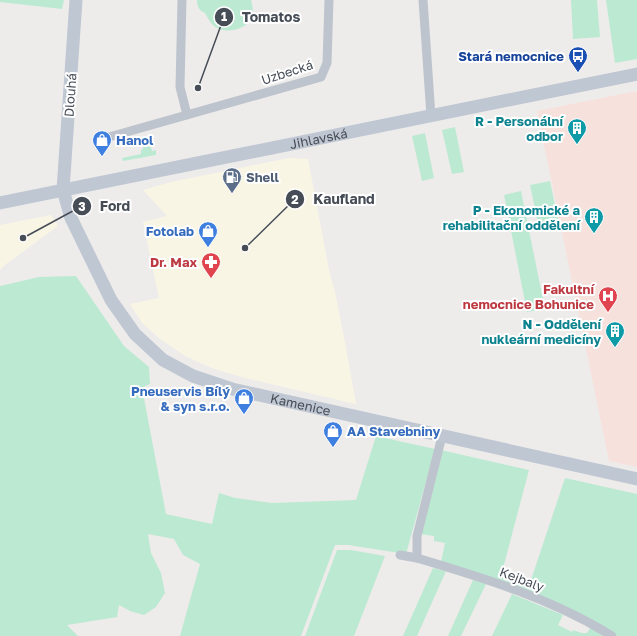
<svg xmlns="http://www.w3.org/2000/svg" width="637" height="636" font-family="'Golos Text',sans-serif">
  <rect width="100%" height="100%" fill="#eeeceb"/>
  <g fill="#f9f5e4">
    <path d="M 289,158 L 308,159 L 330,275 L 335,292 L 345,343 L 356,404 L 245,378 L 212,368 L 185,356 L 159,338 L 142,323 L 130,304 L 159,298 L 143,222 L 167,216 L 143,190 L 171,182 Z"/>
    <path d="M 51,215 L 58,226 L 5,265 L 0,270 L 0,225 Z"/>
  </g>
  <path fill="#f7e1dc" d="M 637,91 L 637,467 L 609,461 L 537,111 Z"/>
  <g fill="#bce9d2">
    <path d="M 0,0 L 64,0 L 62,9 L 0,2 Z"/>
    <path d="M 197,0 L 251,0 C 252,5 254,10 252,16 C 247,30 226,35 214,26 C 210,23 208,18 205,13 C 199,11 197,6 197,0 Z"/>
    <path d="M 571,0 L 597,0 L 600,37 L 573,39 Z"/>
    <path d="M 606,0 L 637,0 L 637,59 L 615,63 Z"/>
    <path d="M 455,127 L 464,172 L 452,174 L 442,130 Z"/>
    <path d="M 425,133 L 434,178 L 422,181 L 412,136 Z"/>
    <path d="M 148,137 L 152,151 L 156,150 L 156,155 L 123,161 L 122,158 L 141,154 L 141,150 L 143,149 L 143,140 Z"/>
    <path d="M 550,181 L 559,224 L 539,228 L 530,185 Z"/>
    <path d="M 521,191 L 545,309 L 527,312 L 504,195 Z"/>
    <path d="M 76,276 L 124,346 L 149,367 L 150,384 L 145,386 L 143,393 L 166,514 L 212,524 L 219,493 L 235,498 L 272,503 L 356,500 L 376,436 L 435,449 L 406,554 L 348,545 L 335,545 L 301,636 L 180,636 L 200,564 L 183,555 L 174,539 L 148,534 L 151,553 L 161,573 L 165,593 L 156,607 L 144,615 L 130,611 L 119,605 L 117,617 L 67,625 L 78,636 L 0,636 L 0,286 L 39,277 Z"/>
    <path d="M 441,450 L 529,470 L 501,576 L 529,586 L 565,478 L 637,494 L 637,636 L 618,636 L 611,632 L 441,562 L 445,543 L 434,541 L 434,536 L 420,534 Z"/>
    <path d="M 337,550 L 351,550 L 385,556 L 354,636 L 305,636 Z"/>
    <path d="M 433,568 L 446,571 L 417,636 L 403,636 Z"/>
    <path d="M 473,580 L 486,584 L 461,636 L 448,636 Z"/>
    <path d="M 512,594 L 563,615 L 558,625 L 572,632 L 573,630 L 582,633 L 587,633 L 590,628 L 606,636 L 492,636 Z"/>
  </g>
  <g fill="none" stroke-linecap="round" stroke-linejoin="round">
    <g stroke="#bec4cd" stroke-width="9">
      <path d="M 182,0 L 180,87 L 187,115"/>
      <path d="M 423,0 L 431,116"/>
      <path d="M 109,137 L 321,77 L 327,63 L 329,0"/>
      <path d="M 442,436 L 417,536 L 417,558 C 484,578 553,599 612,636"/>
      <path d="M 400,555 L 417,558"/>
    </g>
    <g stroke="#bfc7d3" stroke-width="13">
      <path id="s1" d="M 76,0 L 63,190 L 71,218 L 111,300 L 135,334 L 163,360 L 193,376 L 232,389 L 637,479"/>
      <path id="s2" d="M 0,203 L 637,74"/>
    </g>
  </g>
  <defs>
    <g id="bus-pin" transform="scale(1)"><path d="M0 17L-7.5 6A9.5 9.5 0 1 1 7.5 6Z" fill="#1a4fb4" stroke="#fff"/><path d="M-5-6H5V4H4V6H2V4H-2V6H-4V4H-5ZM-3.5-4V0h7V-4ZM-3.5 1.2v1.5H-2V1.2ZM2 1.2v1.5H3.5V1.2Z" fill="#fff"/></g>
    <g id="building-pin" transform="scale(1)"><path d="M0 17L-7.5 6A9.5 9.5 0 1 1 7.5 6Z" fill="#0f9aa8" stroke="#fff"/><path d="M-4-6H4V6H1V3H-1V6H-4ZM-2.5-4.3h1.7v1.8h-1.7ZM.8-4.3h1.7v1.8H.8ZM-2.5-1h1.7V.8h-1.7ZM.8-1h1.7V.8H.8Z" fill="#fff"/></g>
    <g id="shop-pin" transform="scale(1)"><path d="M0 17L-7.5 6A9.5 9.5 0 1 1 7.5 6Z" fill="#3f7fe0" stroke="#fff"/><path d="M-5-2.5h2.3a2.7 3.5 0 0 1 5.4 0H5L5.5 6h-11ZM-1.5-2.5h3a1.5 2.3 0 0 0-3 0Z" fill="#fff"/></g>
    <g id="fuel-pin" transform="scale(1)"><path d="M0 17L-7.5 6A9.5 9.5 0 1 1 7.5 6Z" fill="#5c6f8a" stroke="#fff"/><path d="M-5.5-6h7V0h2V4h1.3V-2.5L3-4.5l.8-.8L6-3V5H2.5V1h-1V6h-7ZM-4.2-4.7v3.2H.2V-4.7Z" fill="#fff"/></g>
    <g id="pharmacy-pin" transform="scale(1)"><path d="M0 17L-7.5 6A9.5 9.5 0 1 1 7.5 6Z" fill="#e0444e" stroke="#fff"/><path d="M-2-6h4v4h4v4h-4v4h-4v-4h-4v-4h4Z" fill="#fff"/></g>
    <g id="hospital-pin" transform="scale(1)"><path d="M0 17L-7.5 6A9.5 9.5 0 1 1 7.5 6Z" fill="#e0444e" stroke="#fff"/><path d="M-5-5h3v3.5h4V-5h3V5h-3V1.5h-4V5h-3Z" fill="#fff"/></g>
  </defs>
  <g fill-rule="evenodd">
    <use href="#bus-pin" x="578" y="56"/>
    <use href="#building-pin" x="577" y="128"/>
    <use href="#shop-pin" x="102" y="140"/>
    <use href="#fuel-pin" x="232" y="177"/>
    <use href="#building-pin" x="594" y="217"/>
    <use href="#shop-pin" x="208" y="231"/>
    <use href="#pharmacy-pin" x="211" y="262"/>
    <use href="#hospital-pin" x="608" y="296"/>
    <use href="#building-pin" x="615" y="331"/>
    <use href="#shop-pin" x="244" y="398"/>
    <use href="#shop-pin" x="333" y="431"/>
  </g>
  <g text-anchor="middle" stroke-width="4" stroke-linejoin="round" paint-order="stroke">
    <g font-size="13" font-weight="bold" fill="#164399" stroke="#fff" text-anchor="end">
      <text x="564" y="61">Stará nemocnice</text>
    </g>
    <g font-size="13" fill="#464d57" stroke="#fff">
      <text transform="translate(287 72) rotate(-18)" y="5">Uzbecká</text>
      <text transform="translate(70 95) rotate(-86)" y="5">Dlouhá</text>
      <text dy="5" stroke="none"><textPath href="#s2" startOffset="325">Jihlavská</textPath></text>
      <text dy="5" stroke="none"><textPath href="#s1" startOffset="536">Kamenice</textPath></text>
      <text transform="translate(522 579) rotate(21)" y="5">Kejbaly</text>
    </g>
    <g font-size="13" font-weight="bold" fill="#0d838f" stroke="#fff" text-anchor="end">
      <text x="563" y="126">R - Personální<tspan x="563" dy="15">odbor</tspan></text>
      <text x="580" y="215">P - Ekonomické a<tspan x="580" dy="15">rehabilitační oddělení</tspan></text>
      <text x="601" y="329">N - Oddělení<tspan x="601" dy="15">nukleární medicíny</tspan></text>
    </g>
    <g font-size="13" font-weight="bold" fill="#366cbe" stroke="#fff" text-anchor="start">
      <text x="116" y="145">Hanol</text>
      <text x="194" y="236" text-anchor="end">Fotolab</text>
      <text x="230" y="396" text-anchor="end">Pneuservis Bílý<tspan x="230" dy="15">&amp; syn s.r.o.</tspan></text>
      <text x="347" y="436">AA Stavebniny</text>
    </g>
    <g font-size="13" font-weight="bold" fill="#4e5e75" stroke="#fff" text-anchor="start">
      <text x="246" y="182">Shell</text>
    </g>
    <g font-size="13" font-weight="bold" fill="#be3a42" stroke="#fff" text-anchor="end">
      <text x="197" y="267">Dr. Max</text>
      <text x="594" y="294">Fakultní<tspan x="594" dy="15">nemocnice Bohunice</tspan></text>
    </g>
  </g>
  <path fill="none" stroke="#464d57" stroke-width="1.5" d="M198 88L224 17M245 248L295 199M23 238L82 206"/>
  <g fill="#464d57" stroke="#fff" stroke-width="1.5">
    <circle cx="198" cy="88" r="4"/>
    <circle cx="245" cy="248" r="4"/>
    <circle cx="23" cy="238" r="4"/>
    <circle cx="224" cy="17" r="10"/>
    <circle cx="295" cy="199" r="10"/>
    <circle cx="82" cy="206" r="10"/>
  </g>
  <g font-size="12" text-anchor="middle" font-weight="bold" fill="#fff">
    <text x="224" y="21">1</text>
    <text x="295" y="204">2</text>
    <text x="82" y="211">3</text>
  </g>
  <g font-size="14" text-anchor="middle" font-weight="bold" fill="#464d57" stroke="#fff" stroke-width="4" stroke-linejoin="round" paint-order="stroke">
    <text x="271" y="22">Tomatos</text>
    <text x="344" y="204">Kaufland</text>
    <text x="115" y="211">Ford</text>
  </g>
</svg>
